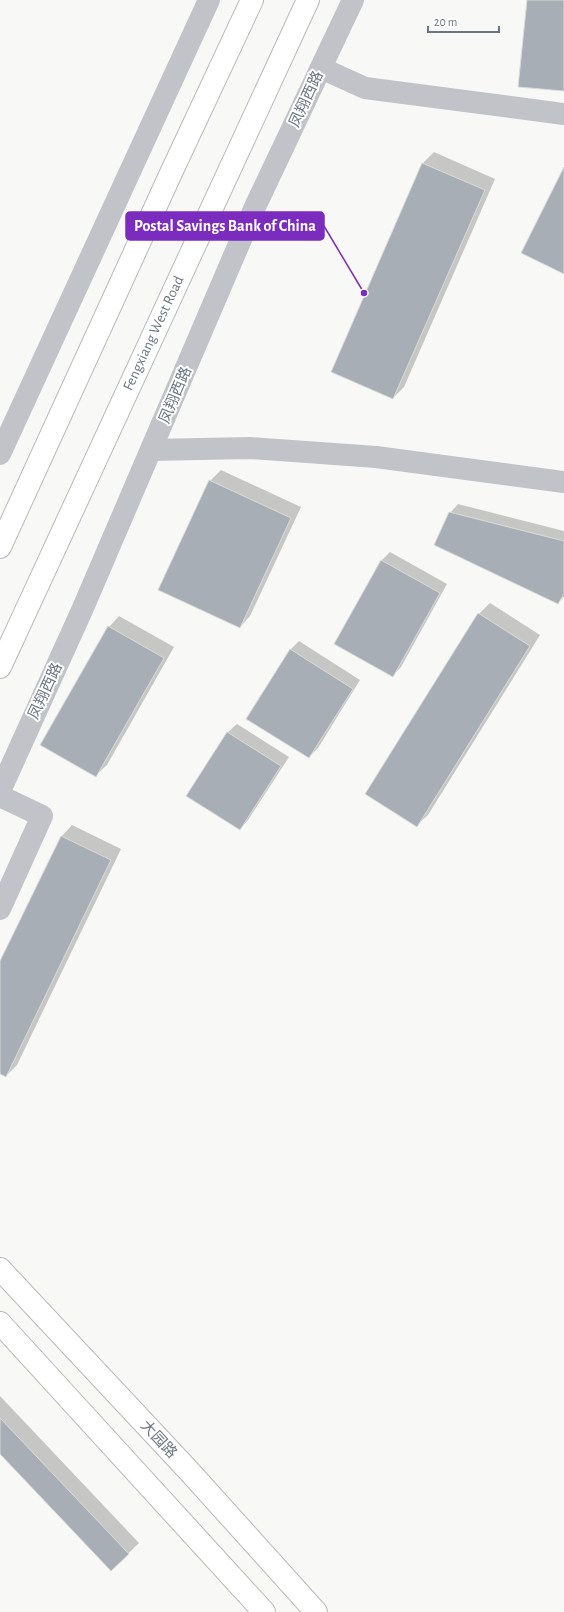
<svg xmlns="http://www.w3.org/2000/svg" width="564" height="1612" font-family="'Alegreya Sans','Noto Sans SC',sans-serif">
  <rect width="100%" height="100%" fill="#f8f9f7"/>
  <g fill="#0003">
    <path d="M 434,152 L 495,179 L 404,387 L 393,398 L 332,372 L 423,163 Z"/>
    <path d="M 221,470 L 301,507 L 250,616 L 240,627 L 210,481 Z"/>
    <path d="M 458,504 L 564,531 L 564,597 L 558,602 L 450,513 Z"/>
    <path d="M 390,552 L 447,584 L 401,667 L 392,676 L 382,560 Z"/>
    <path d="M 490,603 L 540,635 L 428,815 L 417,825 L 479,614 Z"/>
    <path d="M 119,616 L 174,647 L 107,765 L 96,775 L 109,627 Z"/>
    <path d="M 299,641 L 360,680 L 318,748 L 309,757 L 290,650 Z"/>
    <path d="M 237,724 L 289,757 L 248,820 L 240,829 L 188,795 L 228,732 Z"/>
    <path d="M 72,825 L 121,849 L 17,1065 L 6,1076 L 0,1073 L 0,964 L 62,836 Z"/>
    <path d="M 0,1396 L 139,1543 L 111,1570 L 0,1453 Z"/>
  </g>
  <g fill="#a8aeb5" stroke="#dadad9">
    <path d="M 527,0 L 564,0 L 564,91 L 518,87 Z"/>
    <path d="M 422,163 L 485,190 L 393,399 L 331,372 Z"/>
    <path d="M 564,167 L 564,274 L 521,253 Z"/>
    <path d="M 209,480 L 291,518 L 240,628 L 158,590 Z"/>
    <path d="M 449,512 L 564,541 L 564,594 L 558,604 L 434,545 Z"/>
    <path d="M 381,560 L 440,593 L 393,677 L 334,644 Z"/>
    <path d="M 478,613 L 530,646 L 417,827 L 365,794 Z"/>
    <path d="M 108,626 L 164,658 L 96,777 L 40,745 Z"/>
    <path d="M 290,649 L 353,689 L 309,758 L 246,719 Z"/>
    <path d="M 227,732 L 281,766 L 240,830 L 186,796 Z"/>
    <path d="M 61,836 L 111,860 L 6,1077 L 0,1074 L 0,961 Z"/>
    <path d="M 0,1418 L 129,1554 L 111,1571 L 0,1454 Z"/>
  </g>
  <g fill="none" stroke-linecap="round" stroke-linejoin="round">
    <g stroke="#b7b9be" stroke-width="24">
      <g id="major">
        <path d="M 0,547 L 171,173 L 252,0"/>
        <path d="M 0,667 L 308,0"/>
        <path d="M 0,1269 L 189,1471 L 316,1612"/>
        <path d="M 0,1323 L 264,1612"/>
      </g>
    </g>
    <g stroke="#c1c3c8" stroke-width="22">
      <path d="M 321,68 L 365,88 L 564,114"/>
      <path d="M 151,450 L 250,448 L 376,457 L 564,482"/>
      <path d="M 0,454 L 209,0"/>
      <path d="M 0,791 L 83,608 L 254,209 L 353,0"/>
      <path d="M 0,796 L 42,816 L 0,909"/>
    </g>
    <use href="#major" stroke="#fff" stroke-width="22"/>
  </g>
  <g text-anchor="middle" stroke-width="4" stroke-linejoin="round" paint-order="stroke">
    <g font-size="15" fill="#6b7584" stroke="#fff">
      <text transform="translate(306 99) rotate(-65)" y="5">凤翔西路</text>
      <text transform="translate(153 333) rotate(-65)" y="5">Fengxiang West Road</text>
      <text transform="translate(175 395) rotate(-67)" y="5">凤翔西路</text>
      <text transform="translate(45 691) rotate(-65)" y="5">凤翔西路</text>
      <text transform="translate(159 1439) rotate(47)" y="5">大园路</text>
    </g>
  </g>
  <path fill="none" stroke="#7b2cbf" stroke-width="1.5" d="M364 293L324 226"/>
  <circle fill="#7b2cbf" stroke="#fff" stroke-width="1.5" cx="364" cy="293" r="4"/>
  <rect fill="#7b2cbf" stroke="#7b2cbf" stroke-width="1.5" x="126" y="212" width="198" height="28" rx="4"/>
  <g font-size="16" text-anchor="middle" font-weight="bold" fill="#fff">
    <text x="225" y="231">Postal Savings Bank of China</text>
  </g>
  <path d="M428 26v6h71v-6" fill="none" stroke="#6b7584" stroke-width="2"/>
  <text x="434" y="26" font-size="12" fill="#6b7584" stroke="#ffffff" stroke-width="3" paint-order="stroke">20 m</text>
</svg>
